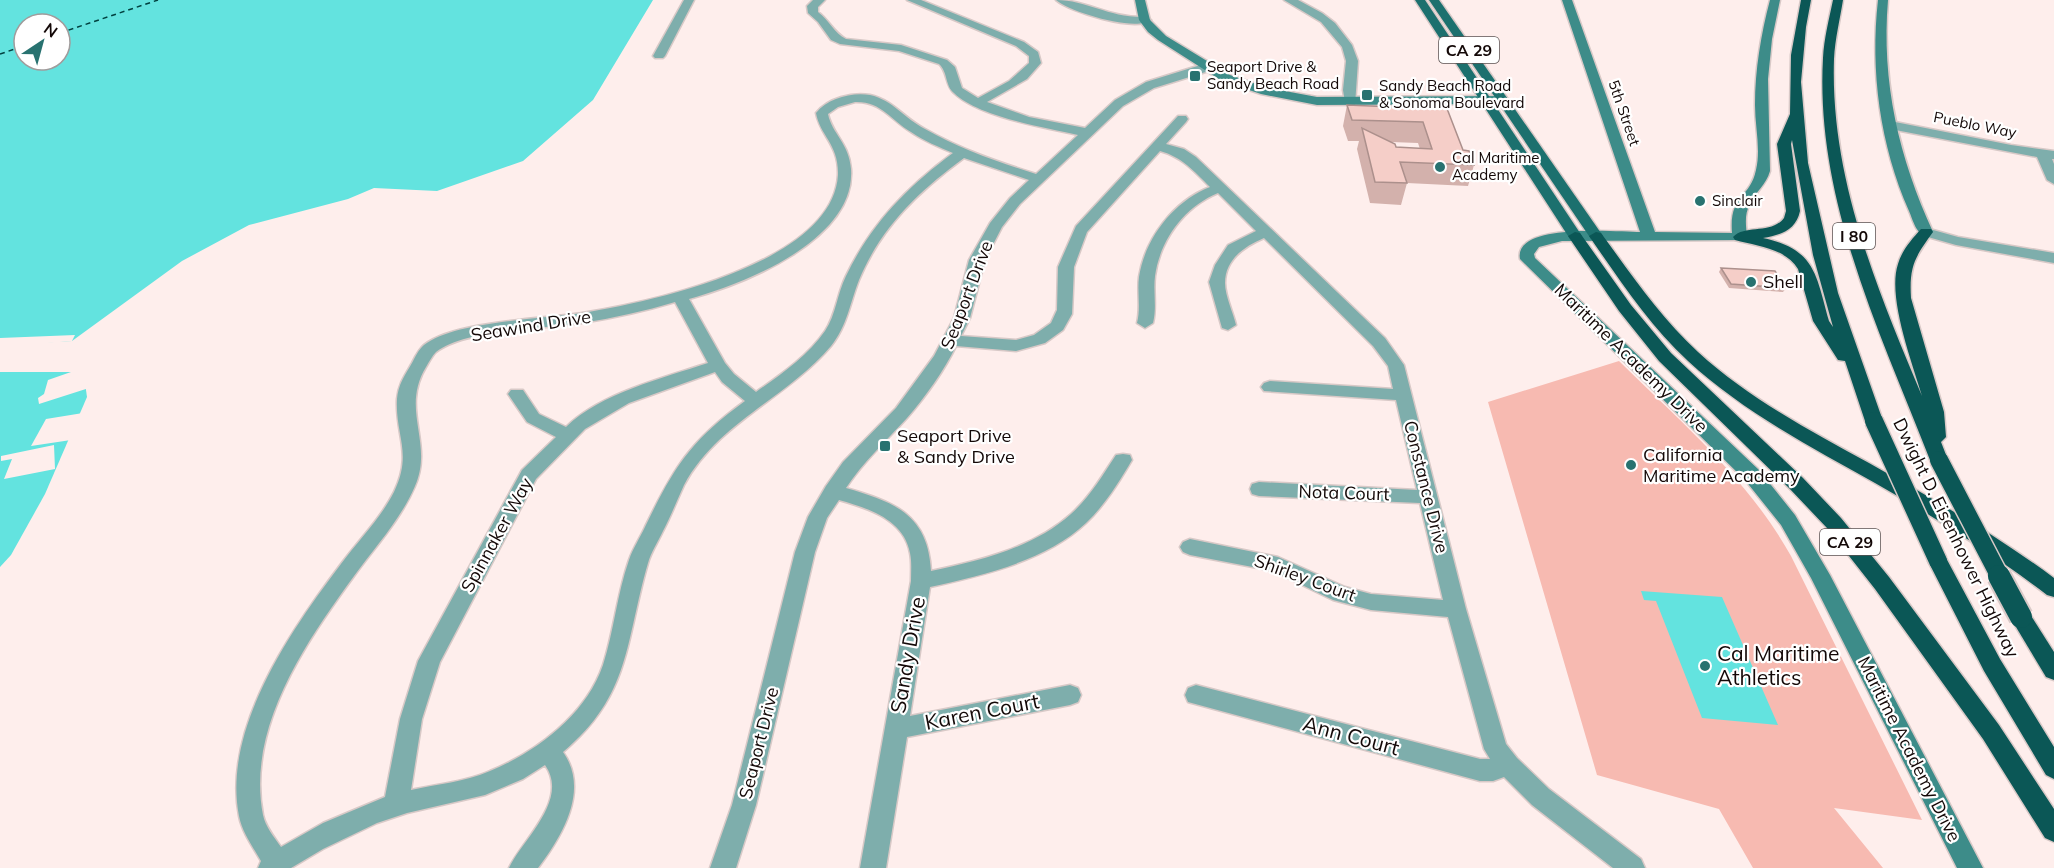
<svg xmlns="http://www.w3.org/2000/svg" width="2054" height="868" font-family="Mulish,sans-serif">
  <rect width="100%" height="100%" fill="#feeeec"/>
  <path fill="#f7bab1" d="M 1619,361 C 1681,422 1748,479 1791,556 L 1922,820 L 1834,808 L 1883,868 L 1753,868 L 1719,809 L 1597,775 L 1488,402 Z"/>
  <g fill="#63e3df" fill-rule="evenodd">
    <path d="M 0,0 L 653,0 L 593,100 L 523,161 L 437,191 L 374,188 L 348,199 L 249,225 L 182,261 L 72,341 L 0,345 ZM 24,24 L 60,24 L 60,60 L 24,60 Z"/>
    <path d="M 0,362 L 82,362 L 87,397 L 45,494 L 11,555 L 0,567 Z"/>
    <path d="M 1641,591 L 1722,597 L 1778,725 L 1702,718 L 1656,601 L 1644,600 Z"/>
  </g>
  <g fill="#feeeec">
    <path d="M 75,335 L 72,341 L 0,347 L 0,338 Z"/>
    <path d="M 0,359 L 85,362 L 86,370 L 84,371 L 89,388 L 39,404 L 38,398 L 44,394 L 48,380 L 71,372 L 0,372 Z"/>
    <path d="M 83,413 L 71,440 L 31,446 L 46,419 Z"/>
    <path d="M 54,445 L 55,469 L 4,479 L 12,459 L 1,461 L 1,456 Z"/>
  </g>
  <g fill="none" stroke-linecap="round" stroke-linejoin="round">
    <g stroke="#01403f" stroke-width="1.5" stroke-dasharray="5 4" stroke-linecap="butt">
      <path d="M 60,33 L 158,0"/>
      <path d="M 0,54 L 24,46"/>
    </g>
    <g stroke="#d8c9c7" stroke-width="3">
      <g id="street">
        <path d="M 684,0 L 694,0 L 665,56 L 663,58 L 655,58 L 653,56 Z"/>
        <path d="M 813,0 L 825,0 L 818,7 L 818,12 C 829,20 834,33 846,39 L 901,45 L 947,60 L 955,67 L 962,88 L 978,98 L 1009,81 L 1029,63 L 1029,56 L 1016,46 L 907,0 L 921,0 L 1024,42 L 1038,52 L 1041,63 L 1027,79 L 987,102 L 1029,117 L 1085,128 L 1115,100 L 1146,82 L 1204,64 L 1212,64 L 1212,70 L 1154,88 L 1123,106 L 1020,204 L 1002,227 L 985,260 L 970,318 L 961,336 L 1016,340 L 1034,335 L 1051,323 L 1057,310 L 1058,267 L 1076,226 L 1178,116 L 1186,116 L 1188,119 L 1186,122 L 1166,144 L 1184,149 L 1196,157 L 1385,338 L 1404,365 L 1466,609 L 1506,744 L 1517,758 L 1549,789 L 1641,859 L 1645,868 L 1613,868 L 1532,805 L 1504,777 L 1493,781 L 1480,781 L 1188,702 L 1185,695 L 1188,688 L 1196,685 L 1480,759 L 1490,759 L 1484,749 L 1448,617 L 1371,610 L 1333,600 L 1273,571 L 1190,555 L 1183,552 L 1180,547 L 1183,542 L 1190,539 L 1278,557 L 1345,587 L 1371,594 L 1443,600 L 1420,503 L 1259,496 L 1252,494 L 1250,489 L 1252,484 L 1259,482 L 1417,490 L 1396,400 L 1264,391 L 1261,387 L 1264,383 L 1270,381 L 1393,389 L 1388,366 L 1373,346 L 1264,238 C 1245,246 1225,259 1225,283 C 1225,296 1233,312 1236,325 L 1228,330 L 1222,328 L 1209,282 L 1215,265 L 1228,245 L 1256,231 L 1218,193 C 1184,207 1160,240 1155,276 C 1153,292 1157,307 1153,323 L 1145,328 L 1137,323 C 1141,307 1137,293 1139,277 C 1145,238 1174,201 1210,187 C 1194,171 1182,157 1160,151 L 1087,232 L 1074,267 L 1072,314 L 1063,330 L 1045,343 L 1016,351 L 956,346 C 944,371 925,397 907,418 C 886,441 863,462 846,488 C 894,502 928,514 931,571 C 979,561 1033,548 1071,514 C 1090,497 1102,476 1116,455 L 1123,454 L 1130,455 L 1132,460 C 1119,482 1105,505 1086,523 C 1046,561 983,575 930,587 L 910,716 L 1070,685 L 1078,688 L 1081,695 L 1078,702 L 1070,705 L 907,737 L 886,868 L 860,868 L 911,581 C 911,572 912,562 910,553 C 904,519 867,508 839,500 L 827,518 L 815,552 L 756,805 L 736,868 L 710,868 L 732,805 L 795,552 L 808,517 L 826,486 L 843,462 L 896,408 L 934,356 L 954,318 L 969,260 L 990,223 L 1010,198 L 1029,180 L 964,158 C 919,191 881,227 859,280 C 850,303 847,326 831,346 C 787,398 717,423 684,485 C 677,500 671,516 663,531 C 658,542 651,552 648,563 C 625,642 631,695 563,752 C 590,790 562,836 538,868 L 509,868 C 522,840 570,800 545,765 L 523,779 L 485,795 L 407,813 L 377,823 L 323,849 L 291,868 L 258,868 L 261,861 C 253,847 242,832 239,816 C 222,729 291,630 341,564 C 358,541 381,518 394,492 C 413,453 395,436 397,399 C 398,385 405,375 412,363 C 415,357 419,349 424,345 C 454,321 543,319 582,313 C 651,302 833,263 838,175 C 839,144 820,136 816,113 C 828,98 852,92 870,95 C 893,100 905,119 925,129 C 960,149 998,162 1036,174 L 1078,135 C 1043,127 979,117 954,93 C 945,86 948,72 939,64 L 899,51 L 840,44 L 831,40 L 818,22 L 808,13 L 807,6 ZM 855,102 C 881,101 891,120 911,132 C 924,141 939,147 953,153 C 907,187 871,224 846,276 C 837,294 836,315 825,331 C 808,356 780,375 756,392 L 734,374 L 725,363 L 689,299 C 744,284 856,240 851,169 C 849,143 832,134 828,114 L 838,107 ZM 675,302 L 708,363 C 663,378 601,393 566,427 L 539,414 L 523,390 L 511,390 L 508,394 L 527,422 L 556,437 L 522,470 L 418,661 L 400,719 L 385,797 L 323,823 L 281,847 C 274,837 265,826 263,815 C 246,728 306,642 354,576 C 375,547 401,519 415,486 C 434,442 400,410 426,367 C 429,362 432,356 436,352 C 466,329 544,329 582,323 C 613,318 645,311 675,302 ZM 715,372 L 722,382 L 745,401 C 690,441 674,467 645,527 C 640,538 633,548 629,560 C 617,594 614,631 603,665 C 586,715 536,752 490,771 C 465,782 437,784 411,790 L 422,719 L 440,662 L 536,479 L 585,429 L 629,403 Z"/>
        <path d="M 1056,0 C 1087,0 1109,18 1145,17 L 1151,20 C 1135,32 1070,12 1056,0 Z"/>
        <path d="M 1284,0 L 1298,0 L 1322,13 L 1335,23 L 1352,45 L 1358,61 L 1355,105 L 1351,106 L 1345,102 L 1343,90 L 1346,61 L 1342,47 L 1321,22 Z"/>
        <path d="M 1890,121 L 2011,145 L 2054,151 L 2054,159 L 2052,159 L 2054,164 L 2054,184 L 2047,180 L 2037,157 L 1885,128 L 1884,125 Z"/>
        <path d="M 1926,228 L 1958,237 L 2054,253 L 2054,263 L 1956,245 L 1921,235 L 1919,232 L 1921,229 Z"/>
      </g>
    </g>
    <g stroke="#d8c9c7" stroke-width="3">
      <g id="secondary">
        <path d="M 1135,0 L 1145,0 L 1150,20 L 1166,36 L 1230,75 L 1268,88 L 1317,97 L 1504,96 L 1510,100 L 1504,104 L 1317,105 L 1261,94 L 1222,81 L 1158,40 L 1148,32 L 1139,20 Z"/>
        <path d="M 1562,0 L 1572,0 L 1655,232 L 1732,233 C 1729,194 1750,199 1756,170 C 1761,149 1755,127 1755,105 C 1755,70 1761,34 1770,0 L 1780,0 L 1772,39 L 1768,79 L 1770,171 C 1766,185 1756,191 1750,204 C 1744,214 1746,226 1747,237 L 1745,240 L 1562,241 L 1539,247 L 1534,254 L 1535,258 L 1759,470 L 1795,515 L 1830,575 L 1983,868 L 1957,868 L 1811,578 L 1781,525 L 1745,480 L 1520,259 C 1513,222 1619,232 1640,232 Z"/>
        <path d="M 1878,0 L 1888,0 C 1881,82 1899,158 1933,232 L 1926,236 C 1916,234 1913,220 1909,211 C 1880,145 1870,71 1878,0 Z"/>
      </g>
    </g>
    <g stroke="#d8c9c7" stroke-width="3">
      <g id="primary">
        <path d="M 1415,0 L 1425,0 L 1582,236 L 1580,239 L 1570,239 Z"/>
        <path d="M 1429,0 L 1439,0 L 1603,236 L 1601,239 L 1591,239 Z"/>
      </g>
    </g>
    <g stroke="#d8c9c7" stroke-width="3">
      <g id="highway">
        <path d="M 1801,0 L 1811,0 L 1806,27 L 1801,82 L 1808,163 L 1838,293 L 1883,421 L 1880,425 L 1868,425 L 1865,421 L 1845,361 L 1838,360 L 1813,321 L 1798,269 C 1785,248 1757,246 1735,240 L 1733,237 C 1746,224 1771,235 1784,218 L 1786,211 L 1777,144 L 1790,114 L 1791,55 ZM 1792,140 L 1813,255 L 1833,327 L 1829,321 C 1816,276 1816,249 1763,238 C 1781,235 1796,230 1800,211 L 1791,144 Z"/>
        <path d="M 1833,0 L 1843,0 C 1840,19 1835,39 1834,59 C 1830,177 1877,289 1922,396 C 1912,362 1887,297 1898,264 C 1902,250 1912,239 1921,229 L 1931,229 L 1933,232 C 1915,257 1909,266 1911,298 L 1944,412 L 1946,437 L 1941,442 L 1948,460 L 1946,465 L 1939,466 L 1932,465 L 1930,460 C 1880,332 1815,199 1823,58 C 1824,39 1829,19 1833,0 Z"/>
        <path d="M 1575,232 L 1580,233 L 1631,305 L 1671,353 L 1803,478 L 1841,518 L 1889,577 L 1999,725 L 2054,809 L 2054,842 L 2045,838 L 1983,739 L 1875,589 L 1827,528 L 1789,488 L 1659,361 L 1619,311 L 1568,236 Z"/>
        <path d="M 1596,232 L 1601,233 C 1631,274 1660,317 1698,352 C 1748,398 1811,431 1869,463 C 1933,499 1995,534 2054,578 L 2054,597 L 2047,595 C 1992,553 1934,517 1875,483 C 1811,447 1742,411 1688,361 C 1649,325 1619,279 1589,236 Z"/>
        <path d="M 1938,553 L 1945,556 L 2000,659 L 2054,747 L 2054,779 L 2046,775 L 1984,671 L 1928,561 L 1931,556 Z"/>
        <path d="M 2021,609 L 2028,611 L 2054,652 L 2054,680 L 2046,677 L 2010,617 L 2014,611 Z"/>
      </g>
    </g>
    <use href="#street" fill="#7eaeac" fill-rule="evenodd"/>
    <use href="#secondary" fill="#3d8c89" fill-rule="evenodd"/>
    <use href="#primary" fill="#1c706e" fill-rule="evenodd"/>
    <use href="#highway" fill="#0b5756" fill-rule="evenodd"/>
    <g stroke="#d8c9c7" stroke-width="21" stroke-linecap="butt">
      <g id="highway-bridge-far1">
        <path d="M 1874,421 L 1938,561"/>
        <path d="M 1939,460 L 2000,577"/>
      </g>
    </g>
    <g stroke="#d8c9c7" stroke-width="26" stroke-linecap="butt">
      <path id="highway-bridge" d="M 1999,576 L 2021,617"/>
    </g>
    <use href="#highway-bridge-far1" stroke="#0b5756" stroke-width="18"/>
    <use href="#highway-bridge" stroke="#0b5756" stroke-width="22"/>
  </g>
  <g fill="#d3b1ac" fill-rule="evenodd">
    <path d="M 1347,105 L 1417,108 L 1417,105 L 1463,150 L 1474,165 L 1468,186 L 1407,183 L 1401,205 L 1370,203 L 1357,149 L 1359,141 L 1348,141 L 1343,126 ZM 1391,142 L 1418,143 L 1420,149 L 1396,147 Z"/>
    <path d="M 1721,268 L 1786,288 L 1783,292 L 1729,288 L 1719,272 Z"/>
  </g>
  <g fill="#f5cec8" stroke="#ac908c" stroke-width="1.5">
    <path d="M 1424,104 L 1446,106 L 1463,150 L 1469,151 L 1474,165 L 1400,162 L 1407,183 L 1375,182 L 1362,128 L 1395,144 L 1396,147 L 1432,149 L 1423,122 L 1352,120 L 1347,105 L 1418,108 L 1417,105 Z"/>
    <path d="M 1721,268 L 1775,271 L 1786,288 L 1731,284 Z"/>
  </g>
  <g fill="#287270" stroke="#fff" stroke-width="2">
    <rect x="1189" y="70" width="12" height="12" rx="3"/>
    <rect x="1361" y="89" width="12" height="12" rx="3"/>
    <circle cx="1440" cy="167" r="6"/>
    <circle cx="1700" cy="201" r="6"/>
    <circle cx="1751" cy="282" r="6"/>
    <rect x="879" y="440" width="12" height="12" rx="3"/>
    <circle cx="1631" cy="465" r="6"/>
    <circle cx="1705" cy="666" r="6"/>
  </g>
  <g text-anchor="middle" stroke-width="4.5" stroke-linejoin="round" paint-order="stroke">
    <g font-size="15" fill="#130807" stroke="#fff" text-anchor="start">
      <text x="1207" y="72">Seaport Drive &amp;<tspan x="1207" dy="17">Sandy Beach Road</tspan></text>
      <text x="1379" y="91">Sandy Beach Road<tspan x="1379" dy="17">&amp; Sonoma Boulevard</tspan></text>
      <text x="1452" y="163">Cal Maritime<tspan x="1452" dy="17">Academy</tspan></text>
      <text x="1712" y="206">Sinclair</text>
    </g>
    <g font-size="15" fill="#130807" stroke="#fff">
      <text transform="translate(1624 113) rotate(71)" y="5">5th Street</text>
      <text transform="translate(1975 125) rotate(11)" y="5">Pueblo Way</text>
    </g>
    <g fill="#fff" stroke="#5a5251" stroke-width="1.5">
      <rect x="1439" y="37" width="60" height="26" rx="4.5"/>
      <rect x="1833" y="223" width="42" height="26" rx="4.5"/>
      <rect x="1820" y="529" width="60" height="26" rx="4.5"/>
    </g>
    <g font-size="16" font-weight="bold" fill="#130807">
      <text x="1469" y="56">CA 29</text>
      <text x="1854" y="242">I 80</text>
      <text x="1850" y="548">CA 29</text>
    </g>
    <g font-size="18" fill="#130807" stroke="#fff" text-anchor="start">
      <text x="1763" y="288">Shell</text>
      <text x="897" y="442">Seaport Drive<tspan x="897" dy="21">&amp; Sandy Drive</tspan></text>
      <text x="1643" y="461">California<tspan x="1643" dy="21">Maritime Academy</tspan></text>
    </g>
    <g font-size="18" fill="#130807" stroke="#fff">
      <text transform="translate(967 295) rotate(-69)" y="6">Seaport Drive</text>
      <text transform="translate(531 326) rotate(-9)" y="6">Seawind Drive</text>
      <text transform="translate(1631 358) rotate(44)" y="6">Maritime Academy Drive</text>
      <text transform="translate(1426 487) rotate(76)" y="6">Constance Drive</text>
      <text transform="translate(1344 493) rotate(2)" y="6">Nota Court</text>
      <text transform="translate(497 535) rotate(-61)" y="6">Spinnaker Way</text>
      <text transform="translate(1956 538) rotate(64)" y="6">Dwight D. Eisenhower Highway</text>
      <text transform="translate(1305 578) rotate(20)" y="6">Shirley Court</text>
      <text transform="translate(759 743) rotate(-76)" y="6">Seaport Drive</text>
      <text transform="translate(1909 749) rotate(63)" y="6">Maritime Academy Drive</text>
    </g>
    <g font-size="21" fill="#130807" stroke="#fff" text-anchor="start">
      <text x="1717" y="661">Cal Maritime<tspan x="1717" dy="24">Athletics</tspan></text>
    </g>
    <g font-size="21" fill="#130807" stroke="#fff">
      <text transform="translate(908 655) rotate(-80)" y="7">Sandy Drive</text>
      <text transform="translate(982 712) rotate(-11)" y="7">Karen Court</text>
      <text transform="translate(1351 736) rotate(15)" y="7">Ann Court</text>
    </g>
  </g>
  <g transform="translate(42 42) rotate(36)"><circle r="28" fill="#ffffff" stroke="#a19c9c" stroke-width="1.5"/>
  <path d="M0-4.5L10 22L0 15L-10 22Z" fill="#287270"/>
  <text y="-9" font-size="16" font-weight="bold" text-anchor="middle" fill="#130807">N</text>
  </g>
</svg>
